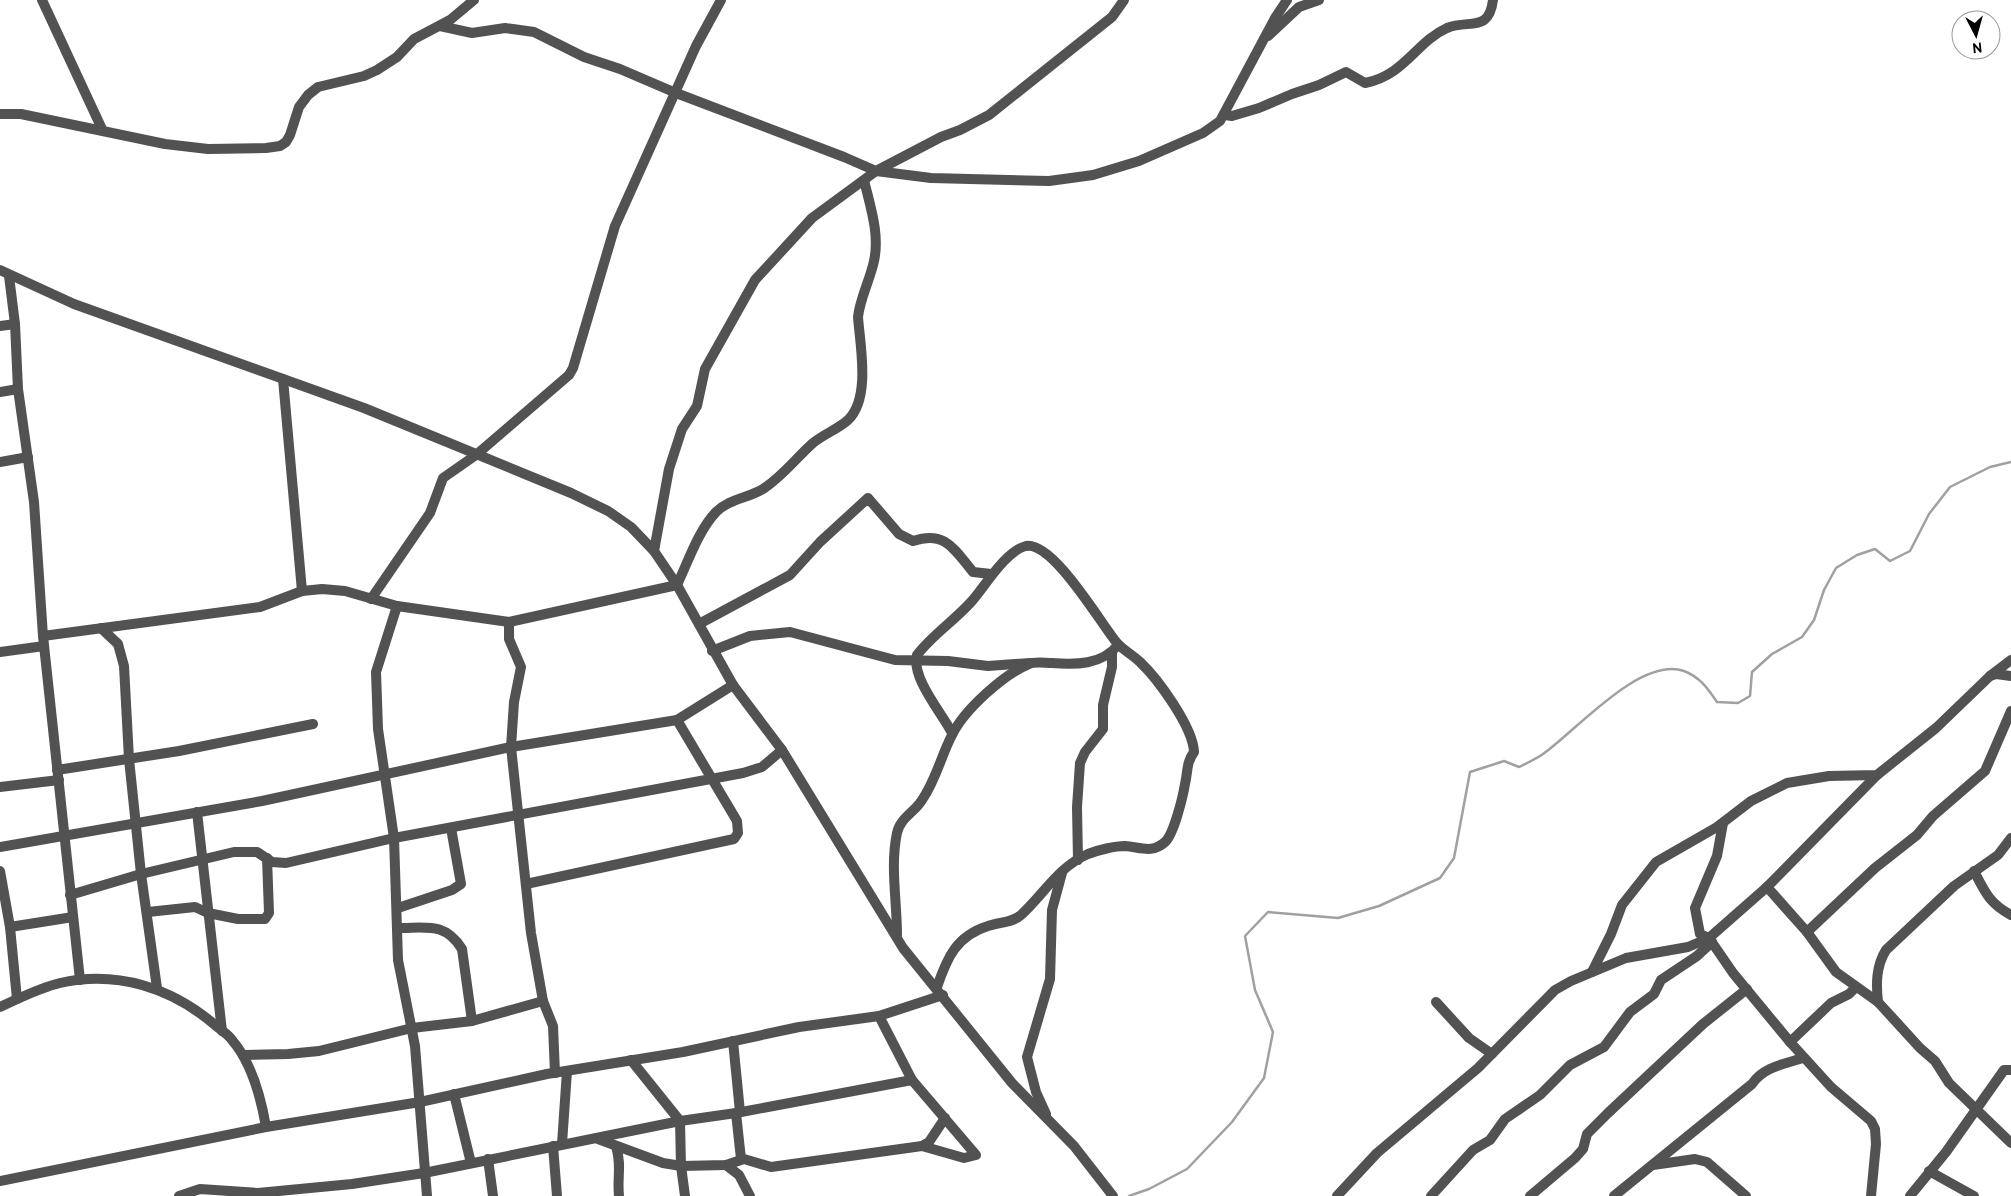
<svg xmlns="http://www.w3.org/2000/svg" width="2011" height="1196" font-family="Overpass,sans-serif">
  <rect width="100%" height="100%" fill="#fff"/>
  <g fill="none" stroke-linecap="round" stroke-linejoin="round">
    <path stroke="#a0a0a0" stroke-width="2.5" d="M 1129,1196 L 1149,1189 L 1187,1169 L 1232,1122 L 1264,1078 L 1273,1032 L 1255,990 L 1245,936 L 1268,912 L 1338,918 L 1379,906 L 1440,878 L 1454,858 L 1470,772 L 1504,761 L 1519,767 C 1527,763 1536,759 1543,754 C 1576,731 1640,656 1684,671 C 1700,677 1708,689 1717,702 L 1738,703 L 1750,696 L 1752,672 L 1772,654 L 1802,637 L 1814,620 L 1824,590 L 1836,568 L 1857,555 L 1875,549 L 1890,561 L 1910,551 L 1929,514 L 1950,487 L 1990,467 L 2011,462"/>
    <g stroke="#525252" stroke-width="10">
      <path d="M 42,0 L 102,129"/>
      <path d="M 440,26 L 472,33 L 505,28 L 534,32 L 584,57 L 620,69 L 676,93 L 844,157 L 876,171 L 931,178 L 1049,181 L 1093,175 L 1139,161 L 1203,133 L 1220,121 L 1275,18 L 1287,0"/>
      <path d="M 1268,36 L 1299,7 L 1319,0"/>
      <path d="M 0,114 L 21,114 L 165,144 L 208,149 L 266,148 L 280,146 L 286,142 L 290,135 L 299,107 L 308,95 L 318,87 L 364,76 L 377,70 L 397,57 L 414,39 L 450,20 L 474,0"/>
      <path d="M 1225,115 L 1232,116 L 1259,108 L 1292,94 L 1319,85 L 1346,72 L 1365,83 C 1405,75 1416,42 1447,28 C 1469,19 1489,33 1493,0"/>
      <path d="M 0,270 L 74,304 L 364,408 L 571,493 L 608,511 L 631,527 L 654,551 L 677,585 L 733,685 L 782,750 L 903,948 L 1012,1083 L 1074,1146 L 1113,1196"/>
      <path d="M 9,276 L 15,324 L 18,389 L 34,502 L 43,636 L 80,980"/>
      <path d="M 0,326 L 15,324"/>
      <path d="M 283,379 L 302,591"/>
      <path d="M 0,392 L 18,389"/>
      <path d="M 0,462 L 28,457"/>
      <path d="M 654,551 L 669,469 L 682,429 L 697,406 L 705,369 L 755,280 L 812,218 L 876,171 L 941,137 L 960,130 L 989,115 L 1112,17 L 1124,0"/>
      <path d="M 371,599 L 430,513 L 443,478 L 476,455 L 569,375 L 573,368 L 615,226 L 696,46 L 721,0"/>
      <path d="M 699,624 L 790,575 L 820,542 L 868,498 L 899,534 L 913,541 C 945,530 954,549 973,572 L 991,574"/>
      <path d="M 101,628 L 118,644 L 124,666 L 129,759 L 141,874 L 157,988"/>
      <path d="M 43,636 L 260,607 L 302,591 L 322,589 L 345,591 L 397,606"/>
      <path d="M 712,651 L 750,636 L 790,632 L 895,660 L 948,661 L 988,666 L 1030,663"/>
      <path d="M 0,652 L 44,646"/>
      <path d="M 1990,676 L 2011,660"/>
      <path d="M 57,770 L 179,751 L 313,724"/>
      <path d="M 0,787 L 59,780"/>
      <path d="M 197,812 L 222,1031"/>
      <path d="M 1723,823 L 1717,856 L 1695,908 L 1700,934 L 1709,938 L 1733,973 L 1790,1042 L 1831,1003 L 1849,994 L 1856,987"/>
      <path d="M 0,847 L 262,801 L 511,747 L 677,720 L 733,685"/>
      <path d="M 1078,860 L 1077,807 L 1080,763 L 1085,752 L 1103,729 L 1103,705 L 1112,667 L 1112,652"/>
      <path d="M 0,871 L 10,927 L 17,999"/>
      <path d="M 1974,871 C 1985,892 1989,903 2011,915"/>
      <path d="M 526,884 L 734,839 L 738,833 L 737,821 L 677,720"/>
      <path d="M 1767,887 L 1877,775"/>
      <path d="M 70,895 L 141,874 L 234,852 L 257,852 L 272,862 L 286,863 L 394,838 L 743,773 L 762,767 L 782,750"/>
      <path d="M 398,908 L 452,890 L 461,884 L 451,828"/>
      <path d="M 148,912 L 195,907 L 208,913 L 238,919 L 265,919 L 269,913 L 267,858"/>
      <path d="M 10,927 L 73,917"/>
      <path d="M 398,928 C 427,928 445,922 462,949 L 472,1021"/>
      <path d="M 1807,932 L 1836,972 L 1878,1002 L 1920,1048 L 1935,1061 L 1949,1083 L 2011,1143"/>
      <path d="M 897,935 C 897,901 890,866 897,833 C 900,818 915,812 922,800 C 936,780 941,756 952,735 C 964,710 1004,674 1029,664 C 1035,661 1045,663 1052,663 C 1075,665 1102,665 1118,645"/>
      <path d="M 1592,972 L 1611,934 L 1622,905 L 1656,862 L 1717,827 L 1751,801 L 1787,783 L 1829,776 L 1877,775 L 1936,728 L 1990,676 L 1996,674 L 2011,676"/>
      <path d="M 937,987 C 947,958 956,936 988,926 C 999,922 1012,923 1021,915 C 1044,894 1058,867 1088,854 C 1098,850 1115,846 1125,846 C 1140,847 1152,854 1165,842 C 1174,834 1183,796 1185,784 C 1188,772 1186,763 1194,752 C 1193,727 1158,679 1140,662 C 1133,655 1123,650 1117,643 C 1101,624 1053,541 1026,546 C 1005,551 984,588 971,602 C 954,621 932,635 917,655 C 911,678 942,713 952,733"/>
      <path d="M 1436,1002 L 1469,1038 L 1492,1054"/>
      <path d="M 1878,1002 C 1876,984 1876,966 1886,950 L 1954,886 L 1998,855 L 2011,838"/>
      <path d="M 0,1007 C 20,998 39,988 60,983 C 117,970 172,988 215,1025 C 221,1030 228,1034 232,1040 C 252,1063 261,1098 266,1127"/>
      <path d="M 879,1016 L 912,1080 L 976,1155 L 964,1158 L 922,1146"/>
      <path d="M 733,1041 L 740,1112"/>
      <path d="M 1790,1042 L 1831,1087 L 1871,1121 L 1875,1129 L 1876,1144 L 1871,1196"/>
      <path d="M 243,1055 L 288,1054 L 319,1051 L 412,1028 L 472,1021 L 543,1001"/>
      <path d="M 631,1060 L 680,1121 L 681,1166 L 685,1196"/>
      <path d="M 555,1073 L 553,1026 L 543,1001 L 531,933 L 511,747 L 514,702 L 521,667 L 509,639 L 509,622 L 677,585 C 688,562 698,531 716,512 C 729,499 748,498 763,489 C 783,476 796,458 813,443 C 824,434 838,429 848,420 C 871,398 860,345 858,317 C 860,298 870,280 874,261 C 880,234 870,206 864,180"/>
      <path d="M 454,1094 L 471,1163"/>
      <path d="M 736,1113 L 741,1159"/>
      <path d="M 1046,1114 L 1036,1092 L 1027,1057 L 1050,979 L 1052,910 L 1062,873"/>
      <path d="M 598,1139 L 663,1163 L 681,1166 L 726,1165 L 744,1159 L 771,1167 L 922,1146 L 929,1142 L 945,1118"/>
      <path d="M 562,1144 L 567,1071"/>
      <path d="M 553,1146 L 557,1196"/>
      <path d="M 616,1146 C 622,1166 617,1176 619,1196"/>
      <path d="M 488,1159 L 493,1196"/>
      <path d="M 726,1165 L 739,1175 L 750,1196"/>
      <path d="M 1653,1165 L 1695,1159 L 1707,1162 L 1746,1196"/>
      <path d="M 1929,1171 L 1974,1196"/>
      <path d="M 0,1181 L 266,1127 L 420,1102 L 547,1074 L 683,1052 L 799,1027 L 879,1016 L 943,995"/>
      <path d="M 179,1196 L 200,1189 L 258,1193 L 352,1184 L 424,1173 L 680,1121 L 736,1113 L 912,1080"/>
      <path d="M 427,1196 L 415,1046 L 398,960 L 394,838 L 378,729 L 376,672 L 397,606 L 509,622"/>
      <path d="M 1337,1196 L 1377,1153 L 1478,1068 L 1555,990 L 1571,981 L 1626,958 L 1688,947 L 1709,938 L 1767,887 L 1807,932 L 1875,868 L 1917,835 L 1933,816 L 1985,771 L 2011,711"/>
      <path d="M 1431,1196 L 1473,1150 L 1490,1140 L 1505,1119 L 1540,1095 L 1570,1065 L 1604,1047 L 1630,1012 L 1654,994 L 1661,980 L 1697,956 L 1712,942"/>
      <path d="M 1530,1196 L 1575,1158 L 1583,1149 L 1587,1134 L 1608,1113 L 1703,1024 L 1747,989"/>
      <path d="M 1614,1196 L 1752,1084 C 1763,1067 1784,1064 1803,1058"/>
      <path d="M 1910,1196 L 1946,1152 L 2004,1070 L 2011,1070"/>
    </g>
  </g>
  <g transform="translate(1976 35) rotate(174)"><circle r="24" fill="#ffffff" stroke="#999999"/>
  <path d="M0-4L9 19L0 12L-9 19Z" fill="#000000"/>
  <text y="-8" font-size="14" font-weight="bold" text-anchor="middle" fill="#000000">N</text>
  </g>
</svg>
